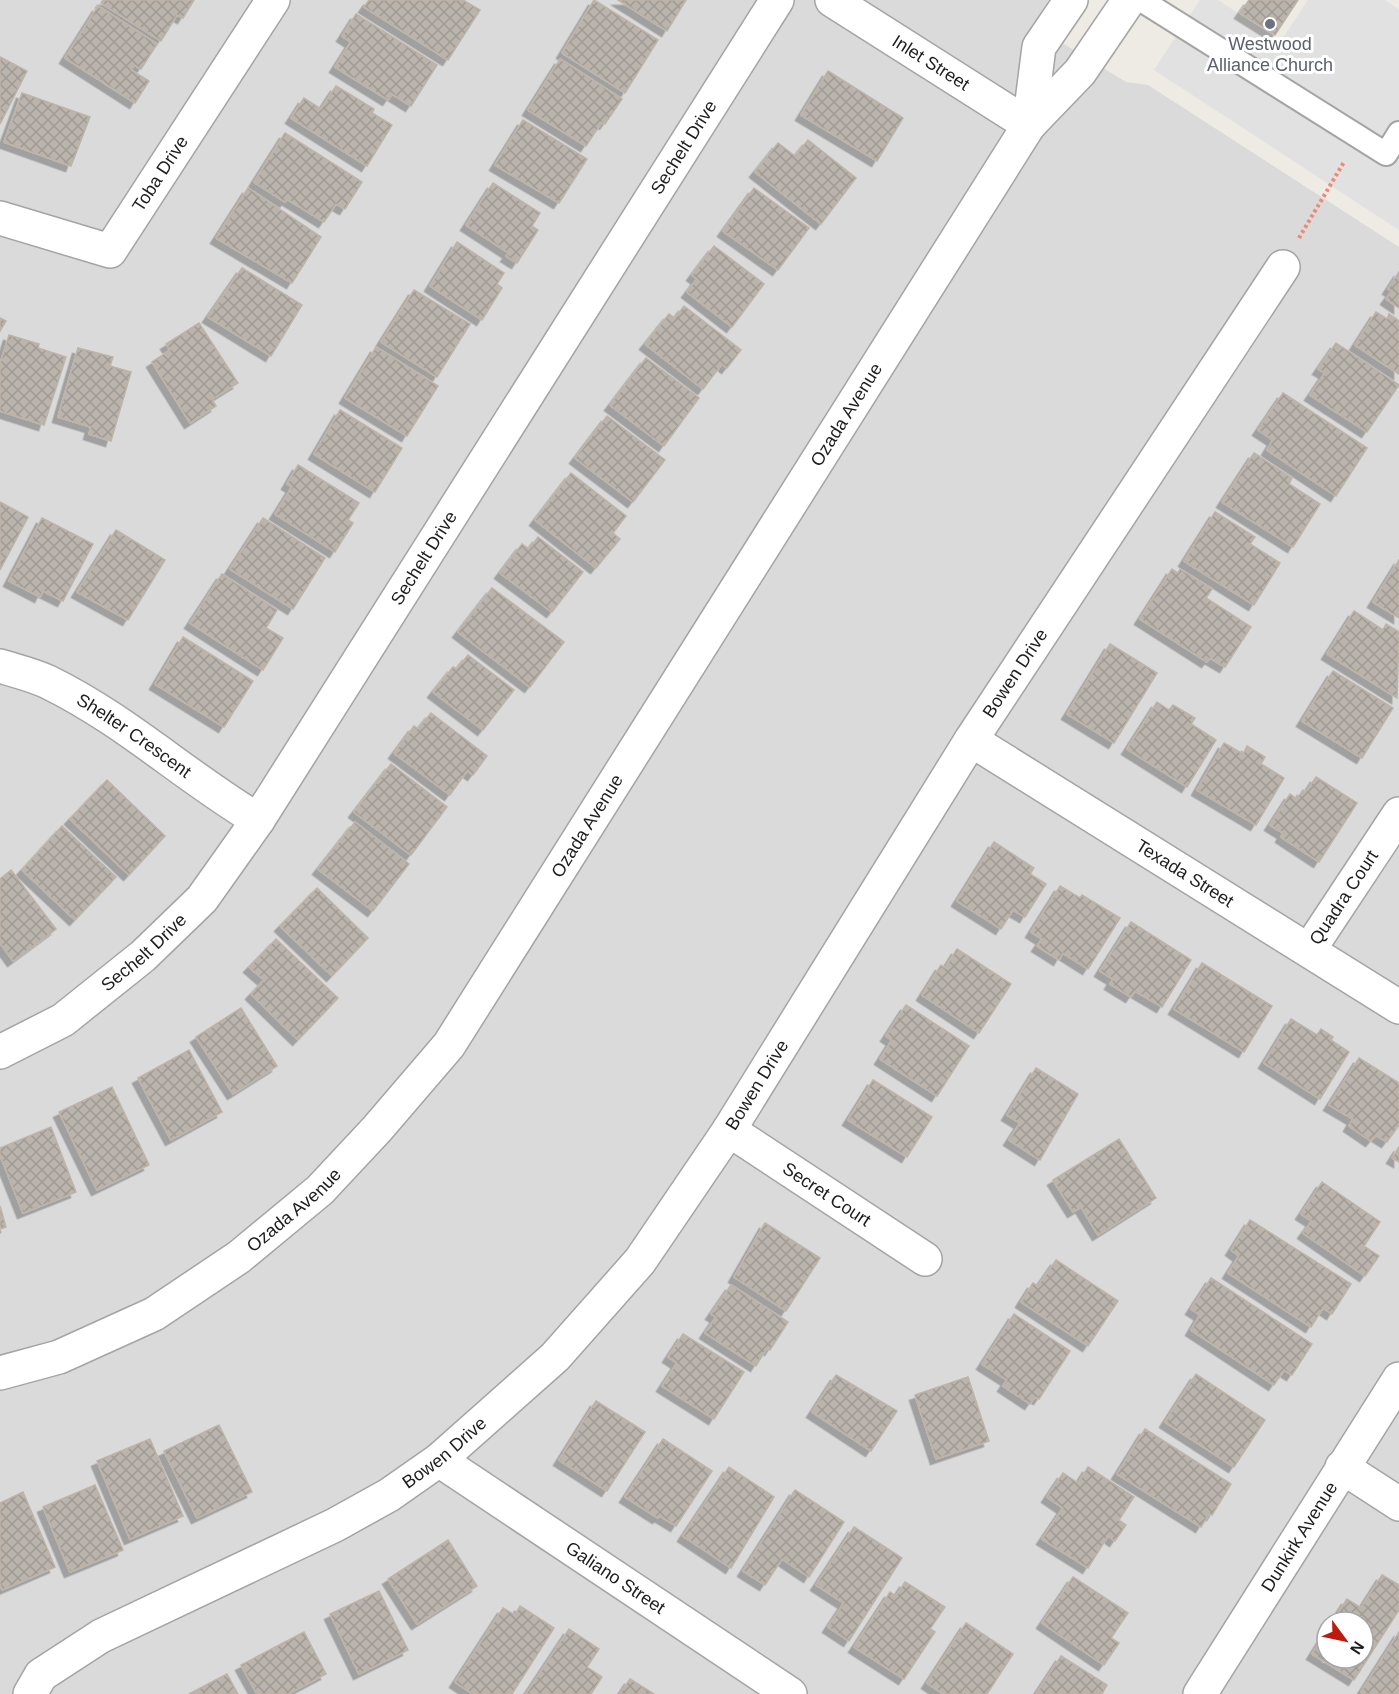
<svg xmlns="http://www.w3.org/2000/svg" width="1399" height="1694" font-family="Helvetica,sans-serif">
  <defs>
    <pattern id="building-cross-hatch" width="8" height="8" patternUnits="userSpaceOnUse" patternTransform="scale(1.5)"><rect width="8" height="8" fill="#bab4ad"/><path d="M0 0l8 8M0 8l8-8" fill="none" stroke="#9f9a94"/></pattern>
    <filter id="shadow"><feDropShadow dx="-5.5" dy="5.5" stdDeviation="0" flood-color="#0004"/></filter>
  </defs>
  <rect width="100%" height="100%" fill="#edebe3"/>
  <g fill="#dbdada" fill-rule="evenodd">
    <path d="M 0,0 L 1049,0 L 1033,25 L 1126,82 L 1148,85 L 1399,247 L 1399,1366 L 1192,1694 L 0,1694 Z"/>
    <path d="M 1399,1390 L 1399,1694 L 1205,1694 ZM 1327,1622 L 1363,1622 L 1363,1658 L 1327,1658 Z"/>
  </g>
  <path fill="#e1e1e1" d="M 1200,0 L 1218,0 L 1281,41 L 1308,0 L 1385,0 L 1399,9 L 1399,230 L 1154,70 Z"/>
  <g fill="url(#building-cross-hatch)" stroke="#beb3a7" stroke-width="1.5" filter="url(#shadow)">
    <path d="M 103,0 L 194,0 L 183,18 L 177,15 L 161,41 L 101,3 Z"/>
    <path d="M 369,0 L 463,0 L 480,10 L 448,60 L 364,7 Z"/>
    <path d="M 594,0 L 658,40 L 625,93 L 562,53 Z"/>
    <path d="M 618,0 L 686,0 L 667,31 Z"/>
    <path d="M 1249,0 L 1298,0 L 1275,35 L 1240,13 Z"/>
    <path d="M 98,6 L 157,44 L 141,69 L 134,65 L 131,70 L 149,81 L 135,103 L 65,58 Z"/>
    <path d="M 356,14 L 437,65 L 411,106 L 392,94 L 388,100 L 335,67 L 351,42 L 342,36 Z"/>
    <path d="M 0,57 L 27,71 L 0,124 Z"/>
    <path d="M 560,59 L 622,99 L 605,124 L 602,122 L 586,146 L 528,110 Z"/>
    <path d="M 828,71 L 903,118 L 877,161 L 801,115 Z"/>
    <path d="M 336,86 L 374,109 L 372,113 L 392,125 L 367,166 L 291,118 L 304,98 L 321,109 Z"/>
    <path d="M 22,93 L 90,117 L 71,166 L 4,142 Z"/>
    <path d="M 523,120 L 587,159 L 559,203 L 495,165 Z"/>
    <path d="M 285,133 L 362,182 L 345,209 L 336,204 L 324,222 L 287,199 L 285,202 L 254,182 Z"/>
    <path d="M 808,140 L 856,178 L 821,224 L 755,172 L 778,143 L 795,156 Z"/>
    <path d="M 493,183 L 540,213 L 532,226 L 538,230 L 517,263 L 506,256 L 509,253 L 466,225 Z"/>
    <path d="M 248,188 L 321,237 L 292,283 L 216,238 Z"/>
    <path d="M 754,188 L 809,228 L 778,270 L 723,231 Z"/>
    <path d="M 457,242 L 504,273 L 497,284 L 502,288 L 482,320 L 430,286 Z"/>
    <path d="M 714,246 L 764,284 L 732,327 L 687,292 L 697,279 L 692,275 Z"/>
    <path d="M 242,268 L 302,305 L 271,356 L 208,317 Z"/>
    <path d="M 1399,272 L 1399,308 L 1386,299 L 1392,291 L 1388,289 Z"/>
    <path d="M 414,290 L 470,324 L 437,377 L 381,342 Z"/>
    <path d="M 684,306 L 741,350 L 727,368 L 722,364 L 703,389 L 645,344 L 669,314 L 675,318 Z"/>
    <path d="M 1376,312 L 1387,319 L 1389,314 L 1399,321 L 1399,374 L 1355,345 Z"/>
    <path d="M 0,318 L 6,321 L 0,331 Z"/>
    <path d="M 199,323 L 238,383 L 212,399 L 216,406 L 190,423 L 152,362 L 170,350 L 166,344 Z"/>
    <path d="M 9,335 L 39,344 L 38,348 L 66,357 L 44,425 L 0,411 L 0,364 Z"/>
    <path d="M 1336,343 L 1399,385 L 1367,432 L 1310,395 L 1325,373 L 1318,369 Z"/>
    <path d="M 376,347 L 438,386 L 407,436 L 345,398 Z"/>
    <path d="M 78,348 L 113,357 L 110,366 L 131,372 L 111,441 L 89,434 L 91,427 L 58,417 Z"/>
    <path d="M 646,358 L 699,398 L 664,446 L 610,405 Z"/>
    <path d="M 1283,393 L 1367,448 L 1336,496 L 1267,450 L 1273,440 L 1258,430 Z"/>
    <path d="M 340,410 L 402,448 L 375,492 L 314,454 Z"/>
    <path d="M 607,416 L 665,460 L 633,502 L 575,458 Z"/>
    <path d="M 1254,453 L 1292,478 L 1289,484 L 1320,504 L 1293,547 L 1222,502 Z"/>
    <path d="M 298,465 L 359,503 L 348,520 L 353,523 L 335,552 L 275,514 L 292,487 L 287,484 Z"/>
    <path d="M 571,473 L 626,516 L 613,533 L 620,539 L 596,568 L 535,520 Z"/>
    <path d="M 0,502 L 28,517 L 0,570 Z"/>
    <path d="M 1215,512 L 1255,537 L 1250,544 L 1280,563 L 1254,605 L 1184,561 Z"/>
    <path d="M 42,518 L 93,544 L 63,601 L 43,591 L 40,597 L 9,581 Z"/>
    <path d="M 263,518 L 325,558 L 293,609 L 230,569 Z"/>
    <path d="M 116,530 L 165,560 L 128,620 L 77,592 Z"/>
    <path d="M 538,537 L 583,572 L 552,612 L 500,573 L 522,544 L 529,549 Z"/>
    <path d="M 1399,560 L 1399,618 L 1373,602 Z"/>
    <path d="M 1172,569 L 1178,573 L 1180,569 L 1212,589 L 1206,598 L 1251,627 L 1225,667 L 1210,658 L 1207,662 L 1140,619 Z"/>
    <path d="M 222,574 L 277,610 L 266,628 L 283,638 L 263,670 L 190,623 Z"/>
    <path d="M 492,588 L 564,642 L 530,687 L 458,632 Z"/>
    <path d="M 1354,611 L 1383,630 L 1386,624 L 1399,632 L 1397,698 L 1327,654 Z"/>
    <path d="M 183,637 L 253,681 L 224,727 L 155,684 Z"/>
    <path d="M 1110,644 L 1157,673 L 1114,743 L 1067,714 Z"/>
    <path d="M 468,655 L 514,690 L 483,730 L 433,692 L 453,667 L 457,669 Z"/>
    <path d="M 1333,671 L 1393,708 L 1362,758 L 1302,721 Z"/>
    <path d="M 1157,702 L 1169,710 L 1173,705 L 1195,718 L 1191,724 L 1216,740 L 1187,787 L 1127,749 Z"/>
    <path d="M 431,713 L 487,756 L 473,775 L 467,771 L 450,795 L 394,753 L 414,726 L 418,729 Z"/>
    <path d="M 1224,743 L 1243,754 L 1247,746 L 1265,757 L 1261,764 L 1284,778 L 1256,825 L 1197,790 Z"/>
    <path d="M 391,764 L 447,807 L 411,855 L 354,812 Z"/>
    <path d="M 1316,777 L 1357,803 L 1319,862 L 1281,837 L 1283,833 L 1270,825 L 1290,794 L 1297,799 L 1303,790 L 1306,792 Z"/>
    <path d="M 107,780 L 165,836 L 129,875 L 70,819 Z"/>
    <path d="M 355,822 L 409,864 L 373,911 L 318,869 Z"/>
    <path d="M 62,826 L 116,877 L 75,920 L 22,870 Z"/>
    <path d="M 994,842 L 1034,868 L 1030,874 L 1046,884 L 1025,917 L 1013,910 L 1001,929 L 957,901 Z"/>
    <path d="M 11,870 L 56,929 L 13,961 L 0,943 L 0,879 Z"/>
    <path d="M 1060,886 L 1080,898 L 1082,895 L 1120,918 L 1088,969 L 1063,953 L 1059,960 L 1037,946 L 1042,939 L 1031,932 Z"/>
    <path d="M 317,888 L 368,938 L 332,976 L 280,926 Z"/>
    <path d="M 1131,922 L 1191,960 L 1162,1007 L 1135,991 L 1131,997 L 1110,984 L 1113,979 L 1100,971 Z"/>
    <path d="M 276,939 L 338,998 L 298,1040 L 251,994 L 264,980 L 249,967 Z"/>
    <path d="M 957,949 L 1011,984 L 979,1033 L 922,995 L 941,965 L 945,968 Z"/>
    <path d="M 1202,963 L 1272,1006 L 1244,1052 L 1174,1009 Z"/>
    <path d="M 906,1005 L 969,1046 L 937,1096 L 880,1059 L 892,1040 L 886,1036 Z"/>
    <path d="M 241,1008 L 277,1066 L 233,1094 L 196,1037 Z"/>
    <path d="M 1291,1019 L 1317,1035 L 1321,1029 L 1333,1037 L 1331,1040 L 1349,1052 L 1320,1099 L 1264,1063 Z"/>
    <path d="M 189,1050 L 222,1112 L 171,1140 L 138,1078 Z"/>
    <path d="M 1359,1058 L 1399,1083 L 1399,1125 L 1387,1142 L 1376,1135 L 1371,1141 L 1349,1126 L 1353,1119 L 1329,1105 Z"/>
    <path d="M 1036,1068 L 1078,1094 L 1040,1160 L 1009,1140 L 1020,1123 L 1007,1115 Z"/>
    <path d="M 873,1080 L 932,1117 L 907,1157 L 848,1120 Z"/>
    <path d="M 112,1087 L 149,1165 L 97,1190 L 59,1112 Z"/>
    <path d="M 51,1127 L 76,1192 L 23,1213 L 0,1155 L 0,1148 Z"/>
    <path d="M 1119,1139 L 1156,1198 L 1098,1235 L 1081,1207 L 1073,1212 L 1053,1180 Z"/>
    <path d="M 1399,1147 L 1399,1162 L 1392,1158 Z"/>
    <path d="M 1322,1182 L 1380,1222 L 1364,1246 L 1379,1256 L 1365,1276 L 1303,1233 L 1312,1221 L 1301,1214 Z"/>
    <path d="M 0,1206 L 6,1227 L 0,1229 Z"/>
    <path d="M 1250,1220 L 1351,1284 L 1332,1314 L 1323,1308 L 1311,1327 L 1228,1273 L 1239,1256 L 1231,1250 Z"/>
    <path d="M 765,1223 L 820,1258 L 786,1311 L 734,1277 Z"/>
    <path d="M 1056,1260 L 1118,1301 L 1088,1346 L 1021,1302 L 1033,1283 L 1038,1286 Z"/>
    <path d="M 1211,1278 L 1312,1344 L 1292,1375 L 1284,1370 L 1274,1385 L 1191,1330 L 1200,1315 L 1191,1309 Z"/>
    <path d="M 731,1285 L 788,1322 L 770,1350 L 767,1348 L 756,1366 L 705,1333 L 716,1317 L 711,1314 Z"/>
    <path d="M 1014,1314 L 1070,1351 L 1039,1399 L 1035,1397 L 1030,1404 L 1003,1386 L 1007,1380 L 982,1364 Z"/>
    <path d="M 683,1334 L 744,1372 L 714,1419 L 662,1386 L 677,1363 L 668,1357 Z"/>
    <path d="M 1196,1374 L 1265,1420 L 1234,1467 L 1165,1422 Z"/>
    <path d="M 836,1375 L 897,1411 L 871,1451 L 812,1412 Z"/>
    <path d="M 968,1377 L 989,1441 L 936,1459 L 915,1395 Z"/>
    <path d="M 596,1401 L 645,1432 L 607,1491 L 559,1460 Z"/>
    <path d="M 219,1425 L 252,1492 L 197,1518 L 164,1451 Z"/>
    <path d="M 1145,1429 L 1231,1484 L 1212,1515 L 1209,1514 L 1201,1527 L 1117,1474 Z"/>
    <path d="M 150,1439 L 183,1516 L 130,1539 L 97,1461 Z"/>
    <path d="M 663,1439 L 712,1471 L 676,1526 L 660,1516 L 658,1518 L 625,1497 Z"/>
    <path d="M 729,1467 L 774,1497 L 731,1568 L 683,1536 Z"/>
    <path d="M 1088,1467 L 1134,1497 L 1119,1520 L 1126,1525 L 1115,1541 L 1108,1536 L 1088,1568 L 1042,1539 L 1063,1508 L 1047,1497 L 1063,1473 L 1078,1483 Z"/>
    <path d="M 95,1485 L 123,1550 L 70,1572 L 43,1507 Z"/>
    <path d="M 795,1490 L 844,1522 L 809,1577 L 782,1559 L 765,1585 L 743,1571 Z"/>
    <path d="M 23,1492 L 55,1567 L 2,1590 L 0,1584 L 0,1503 Z"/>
    <path d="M 854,1527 L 902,1558 L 849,1641 L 828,1627 L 844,1603 L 816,1585 Z"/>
    <path d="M 448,1540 L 477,1586 L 417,1624 L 388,1579 Z"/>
    <path d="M 1382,1575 L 1399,1585 L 1399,1610 L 1354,1680 L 1312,1654 L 1327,1630 L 1327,1658 L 1363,1658 L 1363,1622 L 1332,1622 L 1347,1599 L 1361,1608 Z"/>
    <path d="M 1073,1577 L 1128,1613 L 1111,1638 L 1119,1643 L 1104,1665 L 1042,1623 Z"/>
    <path d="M 905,1582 L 945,1607 L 930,1629 L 935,1632 L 904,1679 L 854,1647 L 890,1592 L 896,1596 Z"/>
    <path d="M 379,1591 L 408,1650 L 359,1674 L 330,1614 Z"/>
    <path d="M 520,1606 L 554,1628 L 512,1694 L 473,1694 L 455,1682 L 503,1608 L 515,1615 Z"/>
    <path d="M 966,1623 L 1013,1654 L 987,1694 L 967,1694 L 964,1691 L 962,1694 L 943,1694 L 927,1683 Z"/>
    <path d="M 569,1629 L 599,1649 L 587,1667 L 602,1677 L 591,1694 L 526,1694 Z"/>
    <path d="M 304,1632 L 326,1674 L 288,1694 L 257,1694 L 241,1665 Z"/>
    <path d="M 1399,1632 L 1399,1694 L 1363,1694 L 1361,1692 Z"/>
    <path d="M 1061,1656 L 1107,1685 L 1102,1694 L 1036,1694 Z"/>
    <path d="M 227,1674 L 238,1694 L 189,1694 Z"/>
    <path d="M 630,1679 L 654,1694 L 620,1694 Z"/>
  </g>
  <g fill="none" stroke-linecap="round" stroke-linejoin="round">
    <g stroke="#a4a4a4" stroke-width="26">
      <path id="service" d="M 1141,0 L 1386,154 L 1399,133"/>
    </g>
    <g stroke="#a4a4a4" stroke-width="36">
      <g id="minor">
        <path id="s1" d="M 0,218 L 110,251 L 273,0"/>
        <path id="s2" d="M 0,666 C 16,671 33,675 48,682 C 124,719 186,777 258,820"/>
        <path id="s3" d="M 971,740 L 1399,1007"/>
        <path id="s4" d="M 1309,950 L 1399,814"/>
        <path id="s5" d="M 0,1052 L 63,1020 L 143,956 L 202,899 L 258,820 L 777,0"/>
        <path id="s6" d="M 729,1130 L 925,1259"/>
        <path id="s7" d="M 439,1460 L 790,1694"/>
        <path d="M 1342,1467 L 1399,1504"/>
        <path id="s8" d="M 30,1694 L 41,1675 L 101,1636 L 335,1525 L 389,1495 L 439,1460 L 555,1357 L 640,1261 L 729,1130 L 971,740 L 1283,267"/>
      </g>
    </g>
    <g stroke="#a4a4a4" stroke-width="36">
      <g id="tertiary">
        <path id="s9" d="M 832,0 L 1029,125"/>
        <path d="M 1029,125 L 1039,47 L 1071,0"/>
        <path id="s10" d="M 0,1373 L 59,1357 L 154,1314 L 239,1257 L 320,1190 L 377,1129 L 449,1045 L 1029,125 L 1080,72 L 1129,0"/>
        <path id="s11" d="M 1200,1694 L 1399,1379"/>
      </g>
    </g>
    <path stroke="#f08872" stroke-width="4" stroke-dasharray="3 3" stroke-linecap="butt" d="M 1299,238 L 1344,162"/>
    <use href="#service" stroke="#fff" stroke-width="22"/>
    <use href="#minor" stroke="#fff" stroke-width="33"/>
    <use href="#tertiary" stroke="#fff" stroke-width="33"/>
  </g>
  <circle fill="#6b7280" stroke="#fff" stroke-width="2" cx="1270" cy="24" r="6"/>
  <g text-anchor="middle" stroke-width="6" stroke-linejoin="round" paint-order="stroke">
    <g font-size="18" fill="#5b616d" stroke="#fff">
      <text x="1270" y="50">Westwood<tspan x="1270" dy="21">Alliance Church</tspan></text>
    </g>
    <g font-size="18" fill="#1d1d1d" stroke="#fff">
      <text dy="6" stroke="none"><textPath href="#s9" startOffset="117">Inlet Street</textPath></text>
      <text dy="6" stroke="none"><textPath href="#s5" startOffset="1148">Sechelt Drive</textPath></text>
      <text dy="6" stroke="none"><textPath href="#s1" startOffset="207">Toba Drive</textPath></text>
      <text dy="6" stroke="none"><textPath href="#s10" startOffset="1312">Ozada Avenue</textPath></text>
      <text dy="6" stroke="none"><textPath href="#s5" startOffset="662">Sechelt Drive</textPath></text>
      <text dy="6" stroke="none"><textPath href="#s8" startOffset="1456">Bowen Drive</textPath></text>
      <text dy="6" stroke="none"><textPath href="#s2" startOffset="152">Shelter Crescent</textPath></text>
      <text dy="6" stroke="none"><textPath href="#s10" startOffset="826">Ozada Avenue</textPath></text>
      <text dy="6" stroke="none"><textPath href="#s3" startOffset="252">Texada Street</textPath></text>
      <text dy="6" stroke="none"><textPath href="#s4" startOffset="63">Quadra Court</textPath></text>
      <text dy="6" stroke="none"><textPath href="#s5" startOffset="176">Sechelt Drive</textPath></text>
      <text dy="6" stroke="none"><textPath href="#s8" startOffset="970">Bowen Drive</textPath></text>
      <text dy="6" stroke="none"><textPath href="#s6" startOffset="117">Secret Court</textPath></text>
      <text dy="6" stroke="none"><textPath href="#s10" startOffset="340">Ozada Avenue</textPath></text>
      <text dy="6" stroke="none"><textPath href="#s8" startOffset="484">Bowen Drive</textPath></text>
      <text dy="6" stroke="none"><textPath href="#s11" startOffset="186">Dunkirk Avenue</textPath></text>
      <text dy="6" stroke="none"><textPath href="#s7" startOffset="212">Galiano Street</textPath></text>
    </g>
  </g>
  <g transform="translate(1345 1640) rotate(123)"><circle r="28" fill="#ffffff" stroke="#a5a5a5" stroke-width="1.5"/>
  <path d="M0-4.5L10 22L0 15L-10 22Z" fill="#bc1b0d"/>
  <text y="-9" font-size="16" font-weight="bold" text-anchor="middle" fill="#1d1d1d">N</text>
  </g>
</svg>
